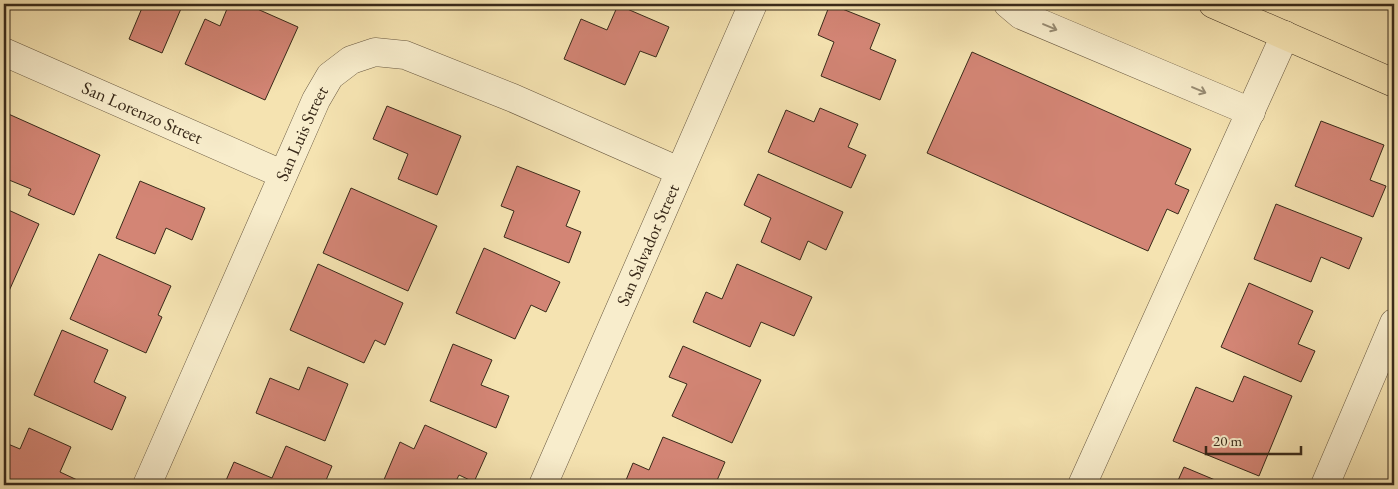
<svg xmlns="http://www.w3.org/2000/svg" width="1398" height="489" font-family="'EB Garamond',serif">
  <rect width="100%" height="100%" fill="#f5e3b1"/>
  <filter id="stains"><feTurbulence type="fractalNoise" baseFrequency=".004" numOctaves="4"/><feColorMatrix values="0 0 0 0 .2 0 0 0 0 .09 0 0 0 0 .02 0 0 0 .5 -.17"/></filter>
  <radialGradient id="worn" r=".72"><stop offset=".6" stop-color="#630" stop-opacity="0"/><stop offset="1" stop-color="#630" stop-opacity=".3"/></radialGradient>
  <g fill="#d38575" stroke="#392a1a">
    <path d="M 131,4 L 183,4 L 162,53 L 129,39 L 142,8 Z"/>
    <path d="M 229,4 L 246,4 L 298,27 L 265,100 L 185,64 L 205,19 L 220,26 Z"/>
    <path d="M 830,4 L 880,24 L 870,49 L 896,60 L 880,100 L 821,76 L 834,42 L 818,35 Z"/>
    <path d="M 618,5 L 669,27 L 656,57 L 640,51 L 625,85 L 564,59 L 581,19 L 607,30 Z"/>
    <path d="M 972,52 L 1191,149 L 1175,184 L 1189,190 L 1178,214 L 1167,209 L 1148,251 L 927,153 Z"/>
    <path d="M 387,106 L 461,136 L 437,195 L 398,179 L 408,154 L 373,139 Z"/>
    <path d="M 820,108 L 858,124 L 848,147 L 866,155 L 851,188 L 768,152 L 786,110 L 814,122 Z"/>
    <path d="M 4,112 L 100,155 L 74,215 L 28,195 L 31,189 L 9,180 L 6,189 L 4,188 Z"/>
    <path d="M 1321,121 L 1384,145 L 1370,180 L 1386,186 L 1373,217 L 1295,186 Z"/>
    <path d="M 517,166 L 580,191 L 566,226 L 581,232 L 569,263 L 504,237 L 514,211 L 501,206 Z"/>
    <path d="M 758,174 L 843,212 L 826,250 L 808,241 L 800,260 L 761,242 L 771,218 L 744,205 Z"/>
    <path d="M 140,181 L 205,208 L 192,240 L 166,228 L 155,254 L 116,238 Z"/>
    <path d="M 351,188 L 437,226 L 408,291 L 323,253 Z"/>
    <path d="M 1276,204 L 1362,238 L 1349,269 L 1321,257 L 1311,282 L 1254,259 Z"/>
    <path d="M 4,208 L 39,224 L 9,291 L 4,288 Z"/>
    <path d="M 484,248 L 560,282 L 546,312 L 531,305 L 515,339 L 456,313 Z"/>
    <path d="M 99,254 L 171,286 L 158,315 L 162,317 L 146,353 L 70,319 Z"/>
    <path d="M 318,264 L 403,303 L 385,345 L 375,340 L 364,363 L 290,330 Z"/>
    <path d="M 737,264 L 812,297 L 794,336 L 761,322 L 750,347 L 693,322 L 706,292 L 722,299 Z"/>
    <path d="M 1249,283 L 1313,311 L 1298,344 L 1315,351 L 1301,382 L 1221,347 Z"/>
    <path d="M 62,330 L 108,350 L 94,382 L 126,397 L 112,430 L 34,395 Z"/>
    <path d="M 453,344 L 492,360 L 481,385 L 509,396 L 496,428 L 430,401 Z"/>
    <path d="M 683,346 L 761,380 L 732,443 L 672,416 L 687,384 L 669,377 Z"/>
    <path d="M 308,367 L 348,384 L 325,441 L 256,413 L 270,378 L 299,390 Z"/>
    <path d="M 1244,376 L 1292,396 L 1259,476 L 1173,441 L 1196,387 L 1233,402 Z"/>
    <path d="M 425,425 L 487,453 L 474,482 L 459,475 L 454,485 L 391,485 L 383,482 L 400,442 L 414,449 Z"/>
    <path d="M 29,428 L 71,447 L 60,472 L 88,485 L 4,485 L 4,453 L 8,444 L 20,449 Z"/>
    <path d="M 663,437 L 725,462 L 715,485 L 624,485 L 633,463 L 649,470 Z"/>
    <path d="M 286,446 L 332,466 L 324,485 L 224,485 L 234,462 L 272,478 Z"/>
    <path d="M 1184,467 L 1227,485 L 1176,485 Z"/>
  </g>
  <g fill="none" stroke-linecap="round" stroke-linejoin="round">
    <g stroke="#685840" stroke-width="29">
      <g id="minor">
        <path d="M 1008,4 L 1021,15 L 1251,112"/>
        <path id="s1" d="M 4,52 L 282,174"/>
        <path id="s2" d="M 147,485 L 316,100 L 330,76 L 351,60 L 375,52 L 405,55 L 513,98 L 679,171"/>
        <path id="s3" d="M 543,485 L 753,4"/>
        <path d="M 1082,485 L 1285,35"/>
        <path d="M 1325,485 L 1394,323"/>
      </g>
    </g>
    <g stroke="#392a1a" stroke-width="29">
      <path id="major" d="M 1213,4 L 1394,83"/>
    </g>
    <use href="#minor" stroke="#f8edcc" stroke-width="28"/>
    <use href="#major" stroke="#f5e3b1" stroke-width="28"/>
  </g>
  <defs><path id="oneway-shaft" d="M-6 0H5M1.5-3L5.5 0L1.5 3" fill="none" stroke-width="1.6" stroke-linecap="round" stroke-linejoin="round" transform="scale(1.25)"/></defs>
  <g stroke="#988c73">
    <use href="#oneway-shaft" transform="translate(1050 27) rotate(23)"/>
    <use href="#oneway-shaft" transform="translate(1199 90) rotate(23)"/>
  </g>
  <g text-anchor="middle" stroke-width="4.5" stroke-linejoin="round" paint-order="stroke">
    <g font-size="18" fill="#392a1a" stroke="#f8edcc">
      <text dy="6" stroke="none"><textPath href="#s1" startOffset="151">San Lorenzo Street</textPath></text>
      <text dy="6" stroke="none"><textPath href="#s2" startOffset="384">San Luis Street</textPath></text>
      <text dy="6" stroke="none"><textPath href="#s3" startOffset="262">San Salvador Street</textPath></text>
    </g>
  </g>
  <rect width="1398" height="489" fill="none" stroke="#f5e3b1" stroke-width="20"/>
  <rect x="5" y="5" width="1388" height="479" fill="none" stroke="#392a1a" stroke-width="2.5"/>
  <rect x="10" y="10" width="1378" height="469" fill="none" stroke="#392a1a"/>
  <path d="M1206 446v8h95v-8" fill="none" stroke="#392a1a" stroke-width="2.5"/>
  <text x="1213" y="446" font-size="15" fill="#392a1a" stroke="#f8edcc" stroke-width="4" paint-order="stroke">20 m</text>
  <rect width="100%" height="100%" filter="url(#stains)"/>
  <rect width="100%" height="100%" fill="url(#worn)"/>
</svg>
